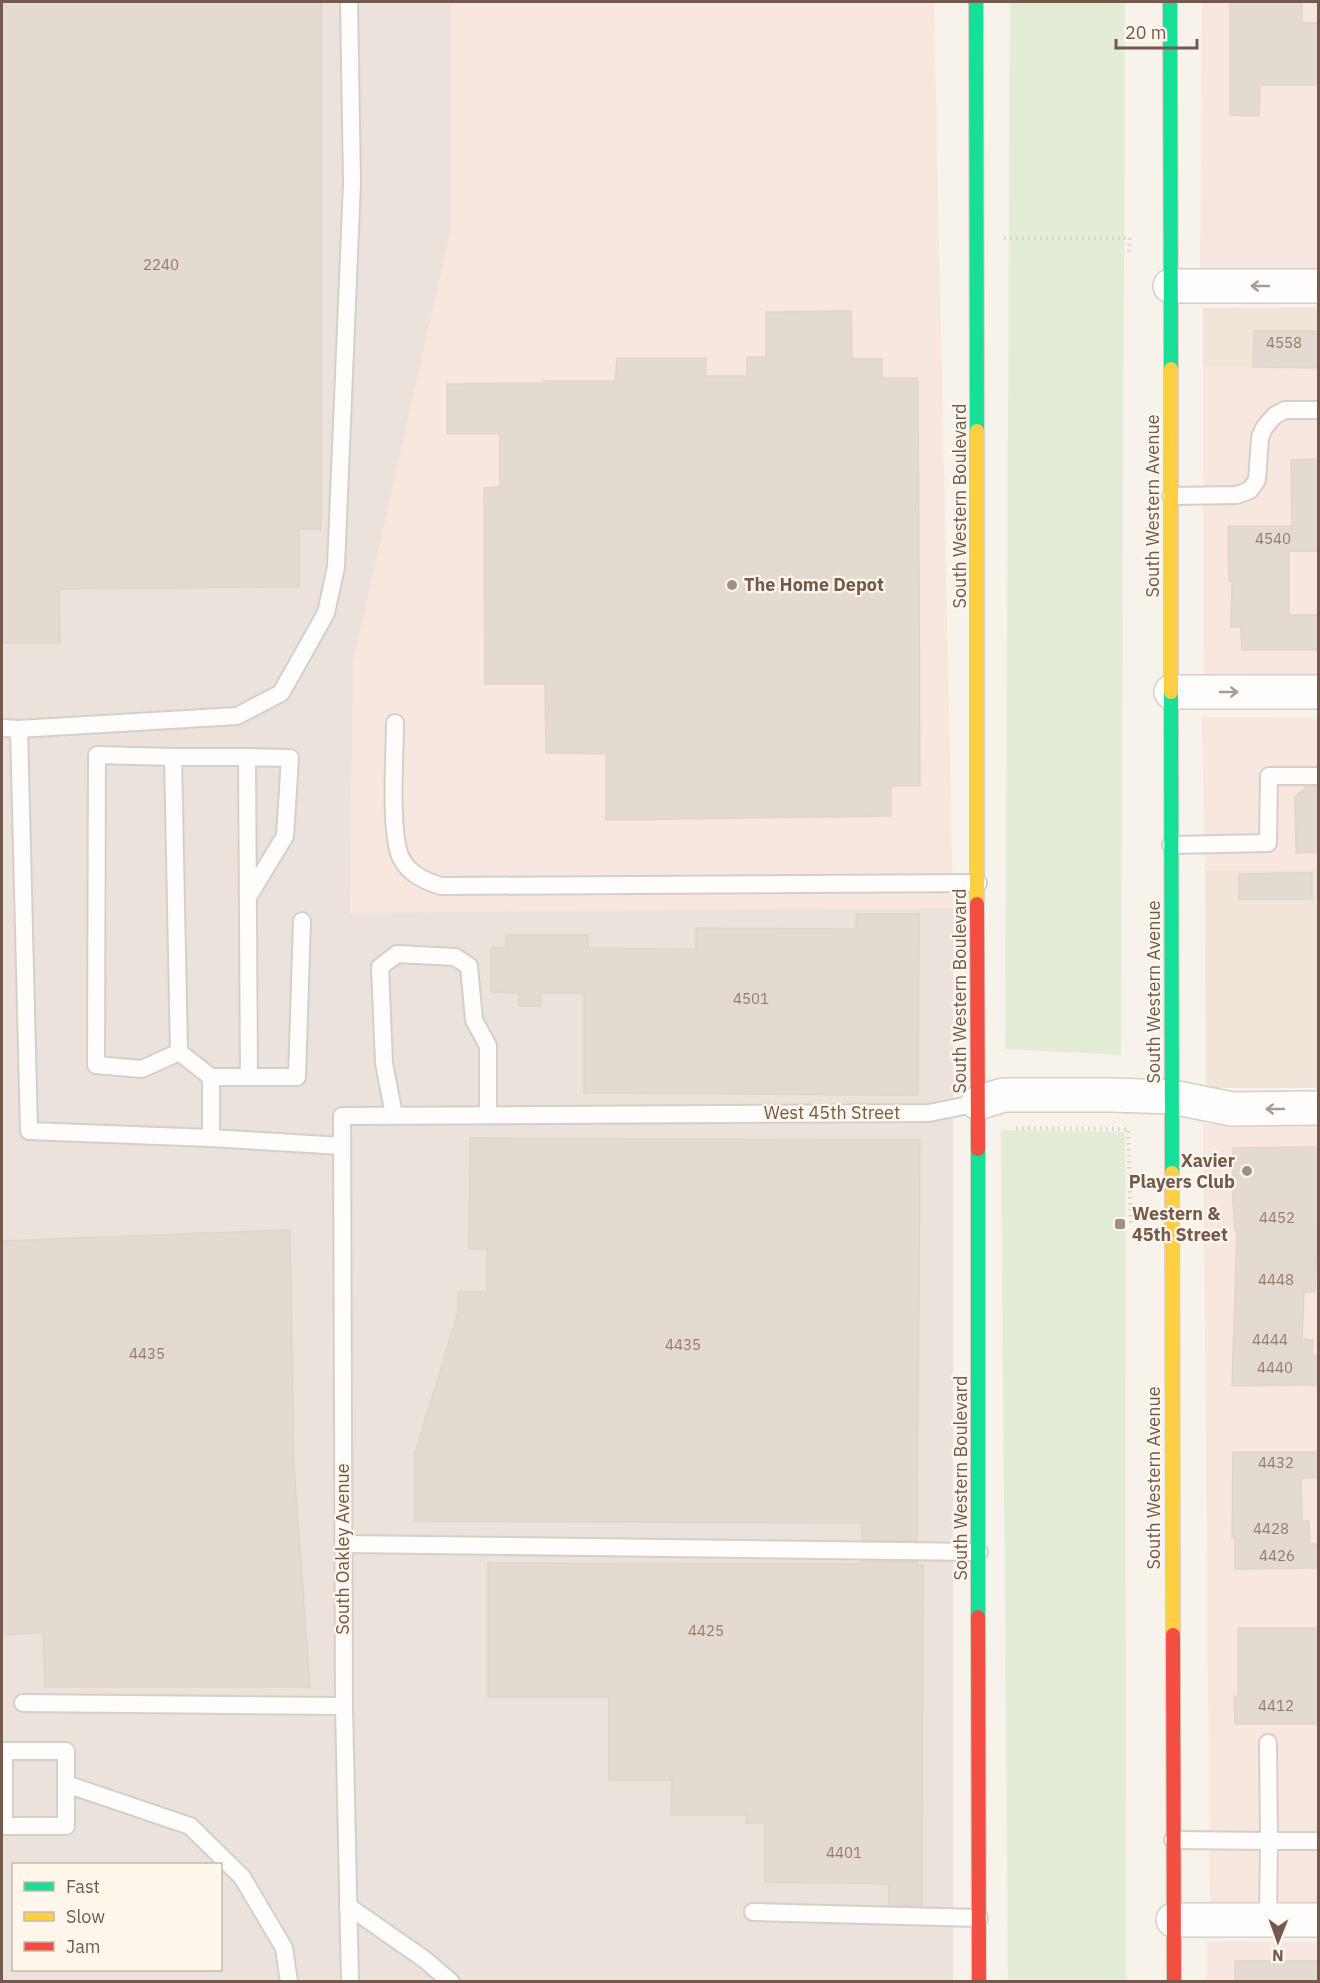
<svg xmlns="http://www.w3.org/2000/svg" width="1320" height="1983" font-family="'IBM Plex Sans',sans-serif">
  <rect width="100%" height="100%" fill="#f7f2ea"/>
  <g fill="#f0e5d8">
    <path d="M 1318,307 L 1318,367 L 1203,367 L 1203,308 Z"/>
    <path d="M 1318,869 L 1318,1088 L 1206,1088 L 1205,870 Z"/>
  </g>
  <g fill="#f7e7de">
    <path d="M 451,2 L 934,2 L 953,908 L 350,914 L 353,663 L 451,229 Z"/>
    <path d="M 1202,2 L 1318,2 L 1318,271 L 1200,270 Z"/>
    <path d="M 1203,367 L 1318,367 L 1318,678 L 1204,677 Z"/>
    <path d="M 1202,717 L 1318,718 L 1318,869 L 1205,870 Z"/>
    <path d="M 1203,1124 L 1318,1125 L 1318,1904 L 1210,1904 Z"/>
    <path d="M 1207,1941 L 1318,1942 L 1318,1981 L 1207,1982 Z"/>
  </g>
  <path fill="#eae2db" fill-rule="evenodd" d="M 2,2 L 451,2 L 451,229 L 353,663 L 350,913 L 953,908 L 953,1981 L 2,1982 ZM 14,1864 L 220,1864 L 220,1970 L 14,1970 Z"/>
  <g fill="#e3edd5">
    <path d="M 1010,2 L 1125,2 L 1121,1055 L 1005,1049 Z"/>
    <path d="M 1001,1130 L 1125,1132 L 1126,1981 L 1008,1981 Z"/>
  </g>
  <g fill="#e3dad2" stroke="#e0d5cc" stroke-width="1.5">
    <path d="M 2,2 L 321,2 L 321,529 L 299,529 L 299,587 L 59,589 L 60,643 L 2,643 Z"/>
    <path d="M 1230,2 L 1302,2 L 1302,23 L 1318,23 L 1318,85 L 1260,85 L 1259,116 L 1230,115 Z"/>
    <path d="M 851,311 L 852,359 L 882,359 L 882,378 L 918,378 L 920,786 L 891,786 L 891,816 L 606,820 L 606,754 L 546,753 L 545,684 L 485,684 L 484,488 L 500,487 L 500,434 L 447,434 L 447,384 L 544,383 L 543,381 L 615,381 L 617,358 L 706,358 L 706,376 L 747,376 L 747,357 L 766,357 L 766,312 Z"/>
    <path d="M 1254,331 L 1318,331 L 1318,368 L 1253,367 Z"/>
    <path d="M 1318,459 L 1318,551 L 1289,551 L 1289,615 L 1318,615 L 1318,650 L 1242,650 L 1241,627 L 1231,627 L 1232,581 L 1229,581 L 1228,526 L 1292,526 L 1291,460 Z"/>
    <path d="M 1307,786 L 1318,786 L 1318,852 L 1296,853 L 1295,797 Z"/>
    <path d="M 1312,873 L 1312,899 L 1239,899 L 1239,874 Z"/>
    <path d="M 856,914 L 919,914 L 918,1095 L 584,1093 L 584,993 L 541,993 L 541,1006 L 519,1006 L 519,993 L 491,992 L 491,948 L 506,948 L 506,935 L 588,935 L 588,948 L 696,949 L 696,928 L 856,929 Z"/>
    <path d="M 470,1138 L 920,1140 L 917,1541 L 862,1540 L 862,1523 L 415,1521 L 415,1453 L 458,1313 L 458,1292 L 487,1292 L 487,1249 L 469,1249 Z"/>
    <path d="M 1318,1147 L 1318,1229 L 1317,1229 L 1315,1292 L 1304,1292 L 1302,1339 L 1313,1340 L 1312,1355 L 1318,1355 L 1318,1385 L 1232,1386 L 1237,1231 L 1235,1231 L 1233,1201 L 1233,1148 Z"/>
    <path d="M 290,1230 L 294,1467 L 310,1687 L 45,1687 L 43,1632 L 2,1635 L 2,1241 Z"/>
    <path d="M 1233,1452 L 1318,1452 L 1318,1478 L 1301,1478 L 1302,1521 L 1309,1521 L 1310,1544 L 1318,1544 L 1318,1568 L 1235,1569 L 1235,1537 L 1232,1537 Z"/>
    <path d="M 861,1561 L 917,1562 L 917,1565 L 923,1565 L 922,1905 L 889,1905 L 889,1884 L 765,1882 L 765,1823 L 746,1823 L 747,1815 L 671,1815 L 672,1780 L 609,1780 L 609,1697 L 488,1697 L 488,1563 L 861,1564 Z"/>
    <path d="M 1238,1628 L 1318,1628 L 1318,1724 L 1235,1724 L 1234,1696 L 1238,1696 Z"/>
    <rect x="1235" y="1961" width="83" height="21"/>
  </g>
  <g fill="none" stroke-linecap="round" stroke-linejoin="round">
    <g stroke="#d6cfc9" stroke-width="20">
      <g id="lane">
        <path d="M 1171,496 L 1237,495 L 1250,490 L 1257,480 L 1260,438 L 1264,428 L 1274,416 L 1285,410 L 1318,410"/>
        <path d="M 395,723 C 395,754 389,832 401,858 C 409,874 425,881 441,886 L 978,883"/>
        <path d="M 2,728 L 19,729 L 237,716 L 281,693 L 326,613 L 336,567 L 352,183 L 349,2"/>
        <path d="M 19,729 L 29,1131 L 211,1138"/>
        <path d="M 173,757 L 97,755 L 96,1065 L 142,1069 L 179,1052"/>
        <path d="M 1171,845 L 1268,843 L 1269,776 L 1318,776"/>
        <path d="M 248,897 L 285,836 L 290,758 L 247,757 L 249,1077"/>
        <path d="M 302,921 L 297,1077 L 211,1077 L 211,1138 L 342,1146"/>
        <path d="M 211,1077 L 179,1052 L 173,757 L 247,757"/>
        <path d="M 394,1115 L 384,1063 L 380,967 L 397,954 L 455,957 L 469,966 L 474,1020 L 488,1046 L 488,1115"/>
        <path d="M 343,1544 L 979,1552"/>
        <path d="M 23,1703 L 344,1706"/>
        <path d="M 1268,1743 L 1269,1841 L 1318,1841"/>
        <rect x="4" y="1751" width="62" height="75"/>
        <path d="M 66,1784 L 190,1826 L 242,1877 L 284,1948 L 289,1982"/>
        <path d="M 1173,1840 L 1269,1841 L 1268,1919"/>
        <path d="M 348,1906 L 424,1959 L 451,1982"/>
        <path d="M 753,1912 L 979,1918"/>
        <path d="M 350,1982 L 344,1706 L 342,1116 L 929,1113 L 978,1103"/>
      </g>
    </g>
    <g stroke="#d6cfc9" stroke-width="36">
      <g id="street">
        <path d="M 1170,286 L 1318,286"/>
        <path d="M 1171,692 L 1318,692"/>
        <path d="M 978,1103 L 1003,1095 L 1113,1095 L 1172,1097 L 1232,1109 L 1318,1108"/>
        <path d="M 1173,1920 L 1318,1920"/>
      </g>
    </g>
    <g stroke="#d6cec6" stroke-width="16">
      <g id="fast">
        <path d="M 976,2 L 977,431"/>
        <path d="M 1170,2 L 1171,369"/>
        <path d="M 1171,692 L 1172,1173"/>
        <path d="M 978,1149 L 978,1617"/>
      </g>
    </g>
    <g stroke="#d6cec6" stroke-width="16">
      <g id="slow">
        <path d="M 1171,369 L 1171,692"/>
        <path d="M 977,431 L 977,904"/>
        <path d="M 1172,1173 L 1173,1635"/>
      </g>
    </g>
    <g stroke="#d6cec6" stroke-width="16">
      <g id="jam">
        <path d="M 977,904 L 978,1149"/>
        <path d="M 978,1617 L 979,1982"/>
        <path d="M 1173,1635 L 1174,1982"/>
      </g>
    </g>
    <g stroke="#d8d0cb" stroke-width="4" stroke-dasharray="1.5 4.5" stroke-linecap="butt">
      <path d="M 1004,238 L 1130,238 L 1129,252 L 1133,252"/>
      <path d="M 1016,1128 L 1128,1129 L 1131,1226"/>
    </g>
    <use href="#lane" stroke="#fefdfc" stroke-width="16"/>
    <use href="#street" stroke="#fefdfc" stroke-width="33"/>
    <use href="#fast" stroke="#16e098" stroke-width="14"/>
    <use href="#slow" stroke="#ffcf43" stroke-width="14"/>
    <use href="#jam" stroke="#f24e42" stroke-width="14"/>
  </g>
  <defs><path id="oneway-shaft" d="M-6 0H5M1.5-3L5.5 0L1.5 3" fill="none" stroke-width="1.6" stroke-linecap="round" stroke-linejoin="round" transform="scale(1.5)"/></defs>
  <g stroke="#ac9b92">
    <use href="#oneway-shaft" transform="translate(1260 286) rotate(180)"/>
    <use href="#oneway-shaft" transform="translate(1229 692)"/>
    <use href="#oneway-shaft" transform="translate(1275 1109) rotate(180)"/>
  </g>
  <g fill="#a28f83" stroke="#fff7ec" stroke-width="2">
    <circle cx="732" cy="585" r="6"/>
    <circle cx="1247" cy="1171" r="6"/>
    <rect x="1114" y="1218" width="12" height="12" rx="3"/>
  </g>
  <g text-anchor="middle" stroke-width="4.5" stroke-linejoin="round" paint-order="stroke">
    <g font-size="15" fill="#927c6f">
      <text x="161" y="270">2240</text>
      <text x="1284" y="348">4558</text>
      <text x="1273" y="544">4540</text>
      <text x="751" y="1004">4501</text>
      <text x="1277" y="1223">4452</text>
      <text x="1276" y="1285">4448</text>
      <text x="1270" y="1345">4444</text>
      <text x="683" y="1350">4435</text>
      <text x="147" y="1359">4435</text>
      <text x="1275" y="1373">4440</text>
      <text x="1276" y="1468">4432</text>
      <text x="1271" y="1534">4428</text>
      <text x="1277" y="1561">4426</text>
      <text x="706" y="1636">4425</text>
      <text x="1276" y="1711">4412</text>
      <text x="844" y="1858">4401</text>
    </g>
    <g font-size="18" fill="#755a4b" stroke="#fff7ec">
      <text transform="translate(960 506) rotate(-90)" y="6">South Western Boulevard</text>
      <text transform="translate(1153 506) rotate(-90)" y="6">South Western Avenue</text>
      <text transform="translate(960 991) rotate(-90)" y="6">South Western Boulevard</text>
      <text transform="translate(1154 992) rotate(-90)" y="6">South Western Avenue</text>
      <text x="832" y="1119">West 45th Street</text>
      <text transform="translate(961 1478) rotate(-90)" y="6">South Western Boulevard</text>
      <text transform="translate(1154 1478) rotate(-90)" y="6">South Western Avenue</text>
      <text transform="translate(343 1549) rotate(-90)" y="6">South Oakley Avenue</text>
    </g>
    <g font-size="18" font-weight="bold" fill="#755a4b" stroke="#fff7ec" text-anchor="start">
      <text x="744" y="591">The Home Depot</text>
      <text x="1235" y="1167" text-anchor="end">Xavier<tspan x="1235" dy="21">Players Club</tspan></text>
      <text x="1132" y="1220">Western &amp;<tspan x="1132" dy="21">45th Street</tspan></text>
    </g>
  </g>
  <rect width="1320" height="1983" fill="none" stroke="#755a4b" stroke-width="6"/>
  <rect x="12" y="1863" width="210" height="108" fill="#fff7ec" stroke="#c8b8ac" stroke-width="1.5"/>
  <rect x="24" y="1882" width="30" height="9" fill="#16e098" stroke="#c8b8ac" stroke-width="1.5"/>
  <text x="66" y="1893" font-size="18" fill="#755a4b">Fast</text>
  <rect x="24" y="1912" width="30" height="9" fill="#ffcf43" stroke="#c8b8ac" stroke-width="1.5"/>
  <text x="66" y="1923" font-size="18" fill="#755a4b">Slow</text>
  <rect x="24" y="1942" width="30" height="9" fill="#f24e42" stroke="#c8b8ac" stroke-width="1.5"/>
  <text x="66" y="1953" font-size="18" fill="#755a4b">Jam</text>
  <g transform="translate(1278 1941) rotate(181)" stroke="#fff7ec" stroke-width="4.5" paint-order="stroke">
  <path d="M0-4.5L10 22L0 15L-10 22Z" fill="#755a4b"/>
  <text y="-9" font-size="16" font-weight="bold" text-anchor="middle" fill="#755a4b">N</text>
  </g>
  <path d="M1116 39v9h81v-9" fill="none" stroke="#755a4b" stroke-width="3"/>
  <text x="1125" y="39" font-size="18" fill="#755a4b" stroke="#fff7ec" stroke-width="4.5" paint-order="stroke">20 m</text>
</svg>
